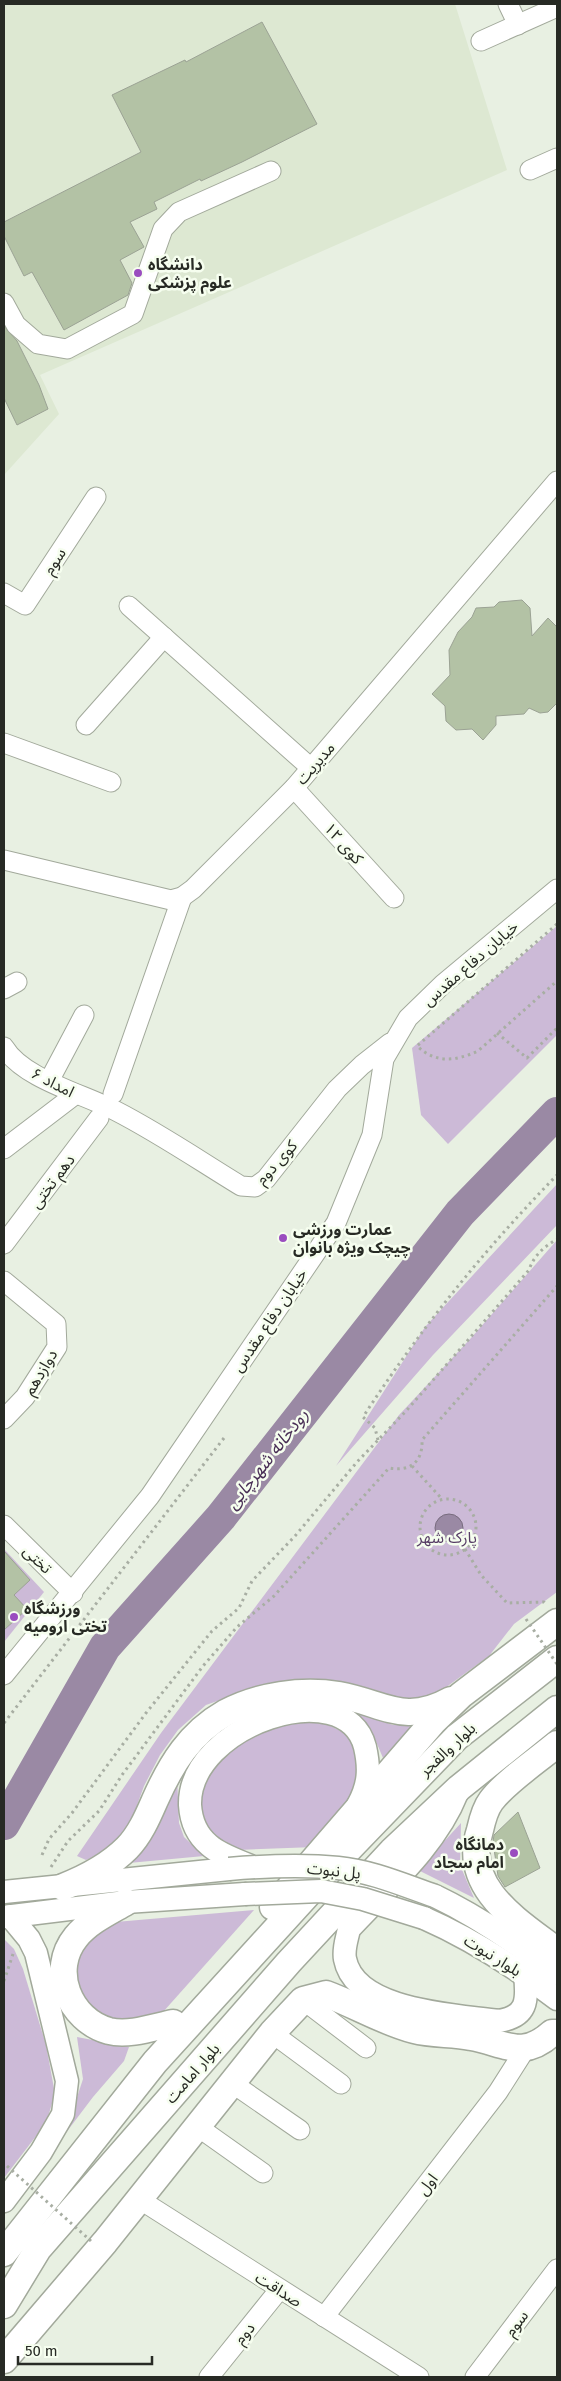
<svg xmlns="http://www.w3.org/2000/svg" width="561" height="2381" font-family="'Fira Sans','Noto Sans Arabic',sans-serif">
  <rect width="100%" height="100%" fill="#e8f0e2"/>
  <path fill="#dde8d2" d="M 4,4 L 455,4 L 507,170 L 40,375 L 59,414 L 4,475 Z"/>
  <g fill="#ccbad7">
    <path d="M 557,926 L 557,1035 L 448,1144 L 421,1115 L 412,1048 Z"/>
    <path d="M 557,1184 L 557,1225 L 433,1355 L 336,1466 L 425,1327 Z"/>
    <path d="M 557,1240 L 557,1592 L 514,1624 L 489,1656 L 434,1696 L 415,1700 L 390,1697 L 325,1679 L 268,1683 L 206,1705 L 178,1730 L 160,1755 L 144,1786 L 132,1819 L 118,1838 L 99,1855 L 86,1860 L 77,1856 L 161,1733 L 399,1415 L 471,1338 Z"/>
    <path d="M 4,1549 L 44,1592 L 4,1642 Z"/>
    <path d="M 345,1708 L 393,1725 L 430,1717 L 379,1774 L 383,1758 L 375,1739 Z"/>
    <path d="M 318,1720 L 345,1733 L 354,1747 L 361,1788 L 315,1847 L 237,1850 L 216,1839 L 201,1819 L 198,1790 L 216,1760 L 269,1725 Z"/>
    <path d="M 177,1774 L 179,1823 L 184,1837 L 204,1856 L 118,1864 Z"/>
    <path d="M 461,1823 L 460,1865 L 474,1898 L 418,1870 Z"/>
    <path d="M 254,1910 L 163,2012 L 114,2023 L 94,2015 L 78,1995 L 75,1953 L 104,1923 Z"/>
    <path d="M 4,1939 L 14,1949 L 23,1969 L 46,2045 L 55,2094 L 46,2123 L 4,2178 Z"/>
    <path d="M 77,2037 L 129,2047 L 124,2061 L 93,2097 L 65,2134 L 83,2079 Z"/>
  </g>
  <circle fill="#9a89a4" stroke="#786c7e" cx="449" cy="1528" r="14"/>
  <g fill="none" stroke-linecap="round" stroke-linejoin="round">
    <path stroke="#9a89a4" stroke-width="32" d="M 4,1824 L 105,1647 L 221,1517 L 460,1213 L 557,1113"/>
  </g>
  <g fill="#b3c2a5" stroke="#9ba294">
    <path d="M 262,22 L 317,124 L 242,162 L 201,181 L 200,179 L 154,202 L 157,209 L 130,222 L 144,247 L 120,260 L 132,283 L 128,295 L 64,330 L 32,272 L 24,276 L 4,236 L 4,222 L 141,152 L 112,95 L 185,60 L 186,62 Z"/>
    <path d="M 4,326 L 17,341 L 39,385 L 48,409 L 17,425 L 4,398 Z"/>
    <path d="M 522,600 L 530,608 L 532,636 L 548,618 L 557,627 L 557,703 L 548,712 L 540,713 L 529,708 L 524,714 L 496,716 L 496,725 L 483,740 L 472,729 L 456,730 L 446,721 L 445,706 L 432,694 L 450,675 L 449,650 L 458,632 L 472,617 L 476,608 L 494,607 L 499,602 Z"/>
    <path d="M 4,1551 L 30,1580 L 14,1595 L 27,1609 L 4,1630 Z"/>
    <path d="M 518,1812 L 540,1868 L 505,1887 L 498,1876 L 493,1842 L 494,1835 Z"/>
  </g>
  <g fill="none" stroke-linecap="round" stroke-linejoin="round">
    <g stroke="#a2a99b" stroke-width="21">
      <g id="minor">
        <path d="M 508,4 L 518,25"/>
        <path d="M 481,41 L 557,7"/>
        <path d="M 530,170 L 557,158"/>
        <path d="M 4,303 L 16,325 L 38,344 L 67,349 L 133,314 L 163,229 L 179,212 L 271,171"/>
        <path d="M 4,593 L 25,605 L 96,497"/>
        <path d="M 129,606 L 311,768"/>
        <path d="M 86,725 L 164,637"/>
        <path d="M 4,743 L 111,782"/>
        <path d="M 294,788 L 394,898"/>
        <path d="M 4,860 L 171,900 L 182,897 L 193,889 L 294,788 L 557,481"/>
        <path d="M 4,989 L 17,982"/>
        <path d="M 4,1047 C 23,1079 84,1094 116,1111 C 159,1133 200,1161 241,1186 L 255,1187 L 266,1179 L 337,1089 L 362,1065 L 390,1043"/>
        <path d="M 49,1081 L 84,1015"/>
        <path d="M 113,1094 L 182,897"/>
        <path d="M 4,1149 L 76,1094"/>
        <path d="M 4,1244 L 99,1118"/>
        <path d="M 4,1281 L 56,1324 L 57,1347 L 25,1397 L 4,1419"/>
        <path d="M 4,1525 L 73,1593"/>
        <path d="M 4,1675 L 150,1496 L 336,1223 L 372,1135 L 384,1059 L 408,1018 L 443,984 L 557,889"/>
        <path d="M 303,2000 L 366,2048"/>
        <path d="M 272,2033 L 341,2084"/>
        <path d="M 232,2083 L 300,2130"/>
        <path d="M 198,2127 L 263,2173"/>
        <path d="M 139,2199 L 419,2377"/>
        <path d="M 324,2317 L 498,2092 L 526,2048"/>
        <path d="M 209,2377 L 279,2290"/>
        <path d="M 475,2377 L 557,2269"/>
      </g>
    </g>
    <g stroke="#a2a99b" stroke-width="25">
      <g id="major">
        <path d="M 457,1793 C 436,1846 388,1887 349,1929 C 347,1939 343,1949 345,1959 C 355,2012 458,2015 498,2021 C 527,2017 528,2001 525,1975"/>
        <path d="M 253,1867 C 239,1861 220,1855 209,1845 C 197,1835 191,1821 190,1805 C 188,1725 346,1672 365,1747 C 370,1769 369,1785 358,1805"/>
        <path d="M 4,1892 L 229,1869"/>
        <path d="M 435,1896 C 479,1917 518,1944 557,1974"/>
        <path d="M 4,1917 L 126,1902 L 245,1894"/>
        <path d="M 424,1918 C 472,1939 515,1967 557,1999"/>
        <path d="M 4,2201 L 41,2152 L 63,2114 L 67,2081 L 36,1953 L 29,1939 L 10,1916"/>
      </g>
    </g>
    <g stroke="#a2a99b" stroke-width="29">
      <g id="highway">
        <path d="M 557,1744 C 538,1760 505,1782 491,1801 C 485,1809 482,1821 480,1830 C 461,1888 518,1921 557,1951"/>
        <path d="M 63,1887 C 86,1878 109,1866 127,1848 C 140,1835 148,1816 155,1800 C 171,1764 190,1733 225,1713 C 259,1695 302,1689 339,1695 C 384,1703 404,1726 451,1700"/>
        <path d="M 126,1902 C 109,1912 89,1921 76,1937 C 49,1970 69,2020 109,2031 C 129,2036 154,2027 173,2023"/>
        <path d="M 273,1907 L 433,1722 L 461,1695 L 557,1622"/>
        <path d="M 4,2253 L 155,2062 L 348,1850 L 457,1737 L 557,1659"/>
        <path d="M 4,2305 L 38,2249 L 289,1962 L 392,1851 L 459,1788 L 557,1709"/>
        <path d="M 4,2360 L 105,2242 L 272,2033 L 303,2000 L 326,1994 C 356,2005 383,2022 414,2030 C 433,2035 452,2033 471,2037 C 505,2043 522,2060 552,2033 L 557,2033"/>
      </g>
    </g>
    <g stroke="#a8aea3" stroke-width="3" stroke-dasharray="2.5 4" stroke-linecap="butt">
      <path d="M 557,924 L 417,1046 C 436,1064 456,1061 478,1051 L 557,981"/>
      <path d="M 497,1033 L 527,1058 L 557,1028"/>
      <path d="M 378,1440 L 375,1428 L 363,1417 C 421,1328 483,1251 557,1175"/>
      <path d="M 412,1466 L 442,1499"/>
      <circle cx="448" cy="1527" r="28"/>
      <path d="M 465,1549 L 481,1575 L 507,1603 L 544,1602 L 547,1605"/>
      <path d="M 4,1723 L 224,1438"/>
      <path d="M 42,1855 L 49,1839 L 72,1813 L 146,1713 L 212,1631 L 239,1608 L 252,1581 L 295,1536 L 357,1462 L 407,1410 L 529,1270 C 534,1255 544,1247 557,1239"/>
      <path d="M 51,1867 L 68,1841 L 99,1811 L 122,1775 L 203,1666 L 237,1627 L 274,1596 L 389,1468 C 410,1472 423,1462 422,1440 L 557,1286"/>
      <path d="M 4,1981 L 14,1951"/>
    </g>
    <use href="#minor" stroke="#fff" stroke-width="19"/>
    <use href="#major" stroke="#fff" stroke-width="22"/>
    <use href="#highway" stroke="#fff" stroke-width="26"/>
    <g stroke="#a2a99b" stroke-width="25" stroke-linecap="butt">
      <g id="major-bridge">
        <path d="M 229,1869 C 265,1866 302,1864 338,1868 C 371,1871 403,1885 435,1896"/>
        <path d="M 245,1894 L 321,1891 L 363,1899 L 424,1918"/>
      </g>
    </g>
    <g stroke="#a8aea3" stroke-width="3" stroke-dasharray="2.5 4" stroke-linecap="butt">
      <path d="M 526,1619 L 557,1664"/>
      <path d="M 7,2166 L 91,2241"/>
    </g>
    <use href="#major-bridge" stroke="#fff" stroke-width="22"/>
  </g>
  <g fill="#9a4dbf" stroke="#f6feef" stroke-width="2">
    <circle cx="138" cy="273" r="5"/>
    <circle cx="283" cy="1238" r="5"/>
    <circle cx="14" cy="1617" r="5"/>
    <circle cx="514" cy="1853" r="5"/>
  </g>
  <g text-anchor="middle" stroke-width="5" stroke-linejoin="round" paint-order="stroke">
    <g font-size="16" font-weight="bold" fill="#272a24" stroke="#f6feef" text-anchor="start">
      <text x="148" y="270">دانشگاه<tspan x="148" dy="18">علوم پزشکی</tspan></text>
      <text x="293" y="1235">عمارت ورزشی<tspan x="293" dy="18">چیچک ویژه بانوان</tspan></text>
      <text x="24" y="1614">ورزشگاه<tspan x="24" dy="18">تختی ارومیه</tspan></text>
      <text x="504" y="1850" text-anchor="end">دمانگاه<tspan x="504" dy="18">امام سجاد</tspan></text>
    </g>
    <g font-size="16" fill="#272a24" stroke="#f6feef">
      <text transform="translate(54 561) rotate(-57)" y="6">سوم</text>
      <text transform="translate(315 763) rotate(-49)" y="6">مدیریت</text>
      <text transform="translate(344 843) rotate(48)" y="6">کوی ۱۲</text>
      <text transform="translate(470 963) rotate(-41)" y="6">خیابان دفاع مقدس</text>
      <text transform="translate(53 1082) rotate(27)" y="6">امداد ۶</text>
      <text transform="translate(276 1162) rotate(-48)" y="6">کوی دوم</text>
      <text transform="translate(52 1181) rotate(-53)" y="6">دهم تختی</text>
      <text transform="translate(269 1320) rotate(-56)" y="6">خیابان دفاع مقدس</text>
      <text transform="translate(40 1372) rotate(-59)" y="6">دوازدهم</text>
      <text transform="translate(38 1559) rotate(44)" y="6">تختی</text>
      <text transform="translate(447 1749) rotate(-43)" y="6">بلوار والفجر</text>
      <text transform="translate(334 1870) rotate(6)" y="6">پل نبوت</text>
      <text transform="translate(493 1955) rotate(32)" y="6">بلوار نبوت</text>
      <text transform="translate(192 2073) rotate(-49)" y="6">بلوار امامت</text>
      <text transform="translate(427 2184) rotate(-52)" y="6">اول</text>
      <text transform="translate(279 2289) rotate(32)" y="6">صداقت</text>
      <text transform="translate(516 2323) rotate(-53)" y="6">سوم</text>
      <text transform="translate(244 2333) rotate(-51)" y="6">دوم</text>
    </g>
    <g font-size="16" fill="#573d66" stroke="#f6feef">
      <text x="447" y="1543">پارک شهر</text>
    </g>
    <g font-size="18" font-style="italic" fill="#492f56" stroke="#f6feef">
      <text transform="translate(267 1459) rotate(-52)" y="6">رودخانه شهرچایی</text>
    </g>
  </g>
  <rect width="561" height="2381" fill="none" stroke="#272a24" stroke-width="10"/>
  <path d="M18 2356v8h134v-8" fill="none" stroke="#272a24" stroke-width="2.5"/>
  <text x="25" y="2356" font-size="15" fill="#272a24" stroke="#f6feef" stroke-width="4" paint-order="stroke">50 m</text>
</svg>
